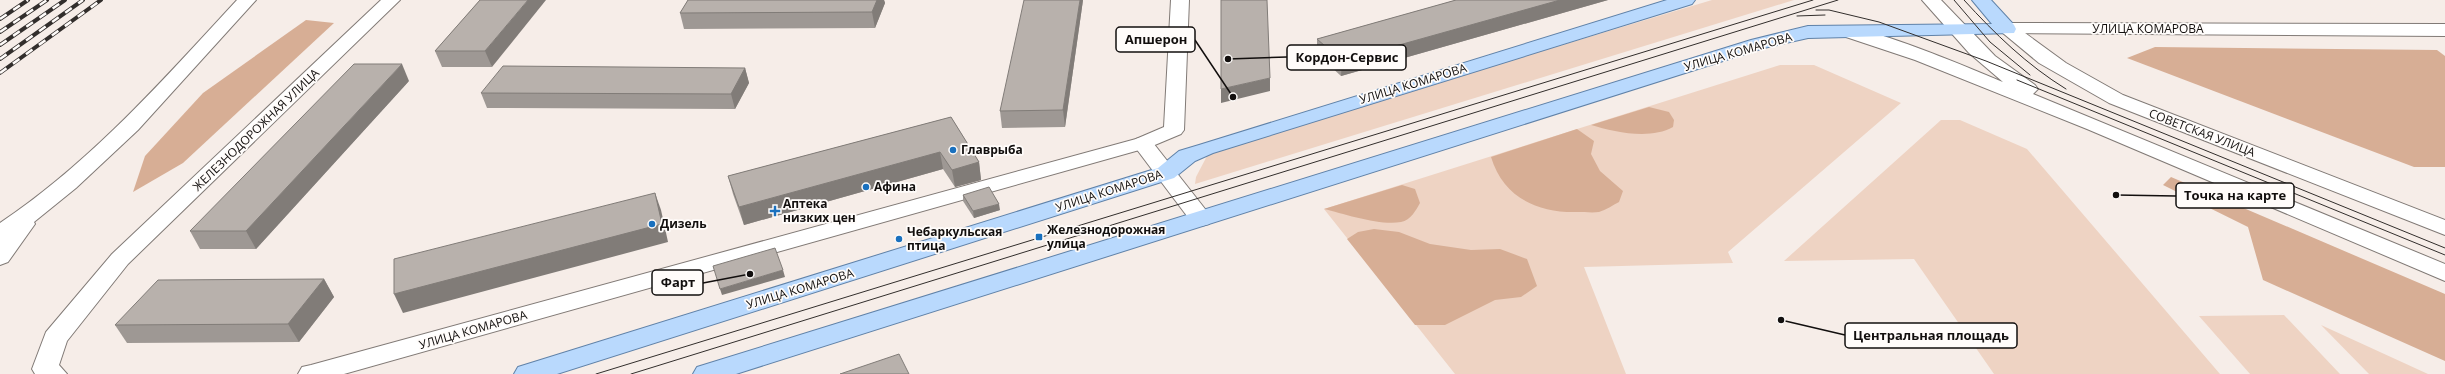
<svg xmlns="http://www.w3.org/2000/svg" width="2445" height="374" font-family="'Open Sans',sans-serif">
  <rect width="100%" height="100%" fill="#f6ede8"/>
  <g fill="#eed3c3">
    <path d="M 1712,0 L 1794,0 L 1195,184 L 1196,177 L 1208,154 L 1319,118 Z"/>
    <path d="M 1780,65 L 1814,65 L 1901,103 L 1728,252 L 1733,263 L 1584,267 L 1626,374 L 1455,374 L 1324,209 Z"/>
    <path d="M 1941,120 L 1960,120 L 2027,149 L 2220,374 L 1994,374 L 1914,259 L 1784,261 Z"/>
    <path d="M 2284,315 L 2340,374 L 2250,374 L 2199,316 Z"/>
    <path d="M 2321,325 L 2428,374 L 2369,374 Z"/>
  </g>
  <g fill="#d7ae95">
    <path d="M 306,20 L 334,23 L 183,163 L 133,192 L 145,156 L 203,93 Z"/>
    <path d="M 2155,47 L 2437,50 L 2445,56 L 2445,167 L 2414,167 L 2127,58 Z"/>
    <path d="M 1649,107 L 1669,112 L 1674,120 L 1673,127 C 1650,140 1614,132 1591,125 Z"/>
    <path d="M 1577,129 L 1594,141 L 1591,154 L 1600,171 L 1623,191 L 1619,202 C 1613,205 1606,210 1599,212 C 1593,213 1584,212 1577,212 C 1537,213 1503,197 1491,157 Z"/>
    <path d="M 2171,177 L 2445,294 L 2445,361 L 2263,280 L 2248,227 L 2163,185 Z"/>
    <path d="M 1402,185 L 1415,189 L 1420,203 C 1416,210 1411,220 1401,222 C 1381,226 1344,214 1324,209 Z"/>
    <path d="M 1374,229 L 1399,232 L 1430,244 L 1471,250 L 1500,249 L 1527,259 L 1537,286 L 1521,297 L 1495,300 L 1445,325 L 1415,325 L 1347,239 L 1358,232 Z"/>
  </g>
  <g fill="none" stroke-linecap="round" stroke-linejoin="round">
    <g stroke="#817a76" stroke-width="2">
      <g id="minor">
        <path d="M 381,0 L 400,0 L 128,264 L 67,341 L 59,365 L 67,374 L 35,374 L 32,369 L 46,332 L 112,254 Z"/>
        <path d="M 1171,0 L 1189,0 L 1184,130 L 1181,134 L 1150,147 L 344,374 L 298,374 L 302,367 L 311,365 L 1136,139 L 1164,127 Z"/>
      </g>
    </g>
    <g stroke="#817a76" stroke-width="2">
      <g id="tertiary">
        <path d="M 2007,23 L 2445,24 L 2445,36 L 2000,33 L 1998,29 L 2000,25 Z"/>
        <path d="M 1143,137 L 1150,139 L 1209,214 L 1212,219 L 1209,224 L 1201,226 L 1193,224 L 1132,143 L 1136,139 Z"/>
      </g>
    </g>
    <g stroke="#817a76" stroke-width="2">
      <g id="secondary">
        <path d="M 237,0 L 256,0 L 138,130 L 76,188 L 34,222 L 35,224 L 8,262 L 0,265 L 0,223 C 91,162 163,80 237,0 Z"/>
        <path d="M 1922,0 L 1941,0 L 1995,56 L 2035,85 L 2038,89 L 2033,94 L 2445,264 L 2445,281 L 2087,129 L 1915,60 L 1843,36 L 1841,32 L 1843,28 C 1864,23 1977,71 2003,82 L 1969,53 Z"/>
        <path d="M 2007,23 L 2014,25 L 2066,63 L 2123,95 L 2445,220 L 2445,235 L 2109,103 L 2039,63 L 1998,29 L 2000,25 Z"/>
      </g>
    </g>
    <g stroke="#6082a8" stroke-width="2">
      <g id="primary">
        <path d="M 1667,0 L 1695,0 L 1692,4 L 1213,153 L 1195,161 L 1174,178 L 557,374 L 514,374 L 518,367 L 1158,168 L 1179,151 L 1199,145 Z"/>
        <path d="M 1972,0 L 1991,0 L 2014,25 L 2016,29 L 2014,33 L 1808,38 L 1764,48 L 736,374 L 693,374 L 697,367 L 1751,40 L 1808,26 L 1992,24 Z"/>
      </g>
    </g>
    <use href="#minor" fill="#fff" fill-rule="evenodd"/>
    <use href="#tertiary" fill="#fff" fill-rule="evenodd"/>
    <use href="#secondary" fill="#fff" fill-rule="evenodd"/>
    <use href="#primary" fill="#b9d9fd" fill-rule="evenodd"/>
    <g stroke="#322e2c" stroke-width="1">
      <path d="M 1954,0 L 1990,42 L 2030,75"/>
      <path d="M 1964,0 C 1995,34 2027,65 2066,89"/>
      <path d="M 1816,10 L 1829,10 L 1879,22 L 1986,61 L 2445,248"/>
      <path d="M 1797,16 L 1825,15"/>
      <path d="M 2017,80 L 2445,255"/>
      <path d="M 596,374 L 1813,0"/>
      <path d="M 631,374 L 1838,0"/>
    </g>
    <g stroke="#322e2c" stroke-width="4">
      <g id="rail">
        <path d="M 0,19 L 28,0"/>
        <path d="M 0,32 L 47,0"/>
        <path d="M 0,45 L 65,0"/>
        <path d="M 0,59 L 83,0"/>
        <path d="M 0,73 L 101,0"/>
      </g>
    </g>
    <use href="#rail" stroke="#fffcfa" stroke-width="2.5" stroke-dasharray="8" stroke-linecap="butt"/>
  </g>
  <g fill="#9e9894">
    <path d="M 480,0 L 492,67 L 442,67 L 435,51 Z"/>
    <path d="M 688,0 L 884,0 L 885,3 L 875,28 L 684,29 L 680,13 Z"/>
    <path d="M 1083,0 L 1065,127 L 1002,128 L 1000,111 Z"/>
    <path d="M 1456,0 L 1608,0 L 1341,76 L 1317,54 L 1317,39 Z"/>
    <path d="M 745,68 L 749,83 L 735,109 L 487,108 L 481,93 Z"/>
    <path d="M 409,81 L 256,249 L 200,249 L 190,231 Z"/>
    <path d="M 951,117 L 979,162 L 981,180 L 955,187 L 943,169 L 744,225 L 733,194 L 728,176 Z"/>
    <path d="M 963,195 L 1000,210 L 974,218 L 963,201 Z"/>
    <path d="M 324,279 L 334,297 L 299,342 L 127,343 L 115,325 Z"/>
  </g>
  <g fill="#817c78">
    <path d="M 528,0 L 546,0 L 492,67 L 485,51 Z"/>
    <path d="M 877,0 L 884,0 L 885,3 L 875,28 L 872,12 Z"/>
    <path d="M 1080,0 L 1083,0 L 1065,127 L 1063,110 Z"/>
    <path d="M 1560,0 L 1608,0 L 1341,76 L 1342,61 Z"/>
    <path d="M 402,64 L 409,81 L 256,249 L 246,231 Z"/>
    <path d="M 745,68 L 749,83 L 735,109 L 731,94 Z"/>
    <path d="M 1270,78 L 1270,91 L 1221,103 L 1221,89 Z"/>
    <path d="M 940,152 L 943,169 L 744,225 L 739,207 Z"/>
    <path d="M 979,162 L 981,180 L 955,187 L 952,170 Z"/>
    <path d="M 655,193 L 661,210 L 668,242 L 403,313 L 394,294 Z"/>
    <path d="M 999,204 L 1000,210 L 974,218 L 973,211 Z"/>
    <path d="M 783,270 L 785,277 L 722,295 L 720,289 Z"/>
    <path d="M 324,279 L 334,297 L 299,342 L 288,324 Z"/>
  </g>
  <g fill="#b8b1ac" stroke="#817c78">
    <path d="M 480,0 L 528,0 L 485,51 L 435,51 Z"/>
    <path d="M 688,0 L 877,0 L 872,12 L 680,13 Z"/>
    <path d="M 1024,0 L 1080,0 L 1063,110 L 1000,111 Z"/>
    <path d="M 1221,0 L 1267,0 L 1270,78 L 1221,89 Z"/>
    <path d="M 1456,0 L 1560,0 L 1342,61 L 1317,39 Z"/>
    <path d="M 354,64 L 402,64 L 246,231 L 190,231 Z"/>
    <path d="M 503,66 L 745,68 L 731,94 L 481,93 Z"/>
    <path d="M 951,117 L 979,162 L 952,170 L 940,152 L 739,207 L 728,176 Z"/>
    <path d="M 989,187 L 999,204 L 973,211 L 963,195 Z"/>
    <path d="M 655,193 L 662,224 L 394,294 L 394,259 Z"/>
    <path d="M 775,248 L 783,270 L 720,289 L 713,266 Z"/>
    <path d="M 324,279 L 288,324 L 115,325 L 158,280 Z"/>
    <path d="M 899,354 L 909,374 L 840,374 Z"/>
  </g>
  <g fill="#1970be" stroke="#fffcfa" stroke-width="1.5">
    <circle cx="953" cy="150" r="4"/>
    <circle cx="866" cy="187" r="4"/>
    <path d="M773 205h4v4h4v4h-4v4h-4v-4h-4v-4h4z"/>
    <circle cx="652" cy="224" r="4"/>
    <rect x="1035" y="233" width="8" height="8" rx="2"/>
    <circle cx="899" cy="239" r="4"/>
  </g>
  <g text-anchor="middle" stroke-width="3.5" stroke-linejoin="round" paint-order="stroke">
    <g font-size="12" fill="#120f0e" stroke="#fffcfa">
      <text x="2148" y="33">УЛИЦА КОМАРОВА</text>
      <text transform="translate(1738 52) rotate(-16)" y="4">УЛИЦА КОМАРОВА</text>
      <text transform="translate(1413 84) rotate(-17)" y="4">УЛИЦА КОМАРОВА</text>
      <text transform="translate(256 130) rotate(-44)" y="4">ЖЕЛЕЗНОДОРОЖНАЯ УЛИЦА</text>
      <text transform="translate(2202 133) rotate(21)" y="4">СОВЕТСКАЯ УЛИЦА</text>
      <text transform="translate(1109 191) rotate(-18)" y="4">УЛИЦА КОМАРОВА</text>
      <text transform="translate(800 289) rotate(-17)" y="4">УЛИЦА КОМАРОВА</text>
      <text transform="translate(473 330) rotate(-16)" y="4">УЛИЦА КОМАРОВА</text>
    </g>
    <g font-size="12" font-weight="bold" fill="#120f0e" stroke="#fffcfa" text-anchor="start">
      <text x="961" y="154">Главрыба</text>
      <text x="874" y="191">Афина</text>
      <text x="783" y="208">Аптека<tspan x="783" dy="14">низких цен</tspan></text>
      <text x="660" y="228">Дизель</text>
      <text x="1047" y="234">Железнодорожная<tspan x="1047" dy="14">улица</tspan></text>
      <text x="907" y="236">Чебаркульская<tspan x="907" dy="14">птица</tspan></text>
    </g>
  </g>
  <path fill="none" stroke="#120f0e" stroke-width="1.5" d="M1233 97L1195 40M1228 59L1287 57M2116 195L2176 196M750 274L703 283M1781 320L1845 335"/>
  <g fill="#120f0e" stroke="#fffcfa" stroke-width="1.5">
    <circle cx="1233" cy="97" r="4"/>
    <circle cx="1228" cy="59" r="4"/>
    <circle cx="2116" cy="195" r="4"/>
    <circle cx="750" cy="274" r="4"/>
    <circle cx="1781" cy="320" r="4"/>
  </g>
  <g fill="#fffcfa" stroke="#120f0e" stroke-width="1.5">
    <rect x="1116" y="27" width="79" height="25" rx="4"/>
    <rect x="1287" y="45" width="119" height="25" rx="4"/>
    <rect x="2176" y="183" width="118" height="25" rx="4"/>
    <rect x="652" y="270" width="51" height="25" rx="4"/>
    <rect x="1845" y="323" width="172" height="25" rx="4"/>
  </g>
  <g font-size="13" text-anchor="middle" font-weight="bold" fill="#120f0e">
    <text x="1156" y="44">Апшерон</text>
    <text x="1347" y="62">Кордон-Сервис</text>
    <text x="2235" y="200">Точка на карте</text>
    <text x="678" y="287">Фарт</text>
    <text x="1931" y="340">Центральная площадь</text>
  </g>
</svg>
